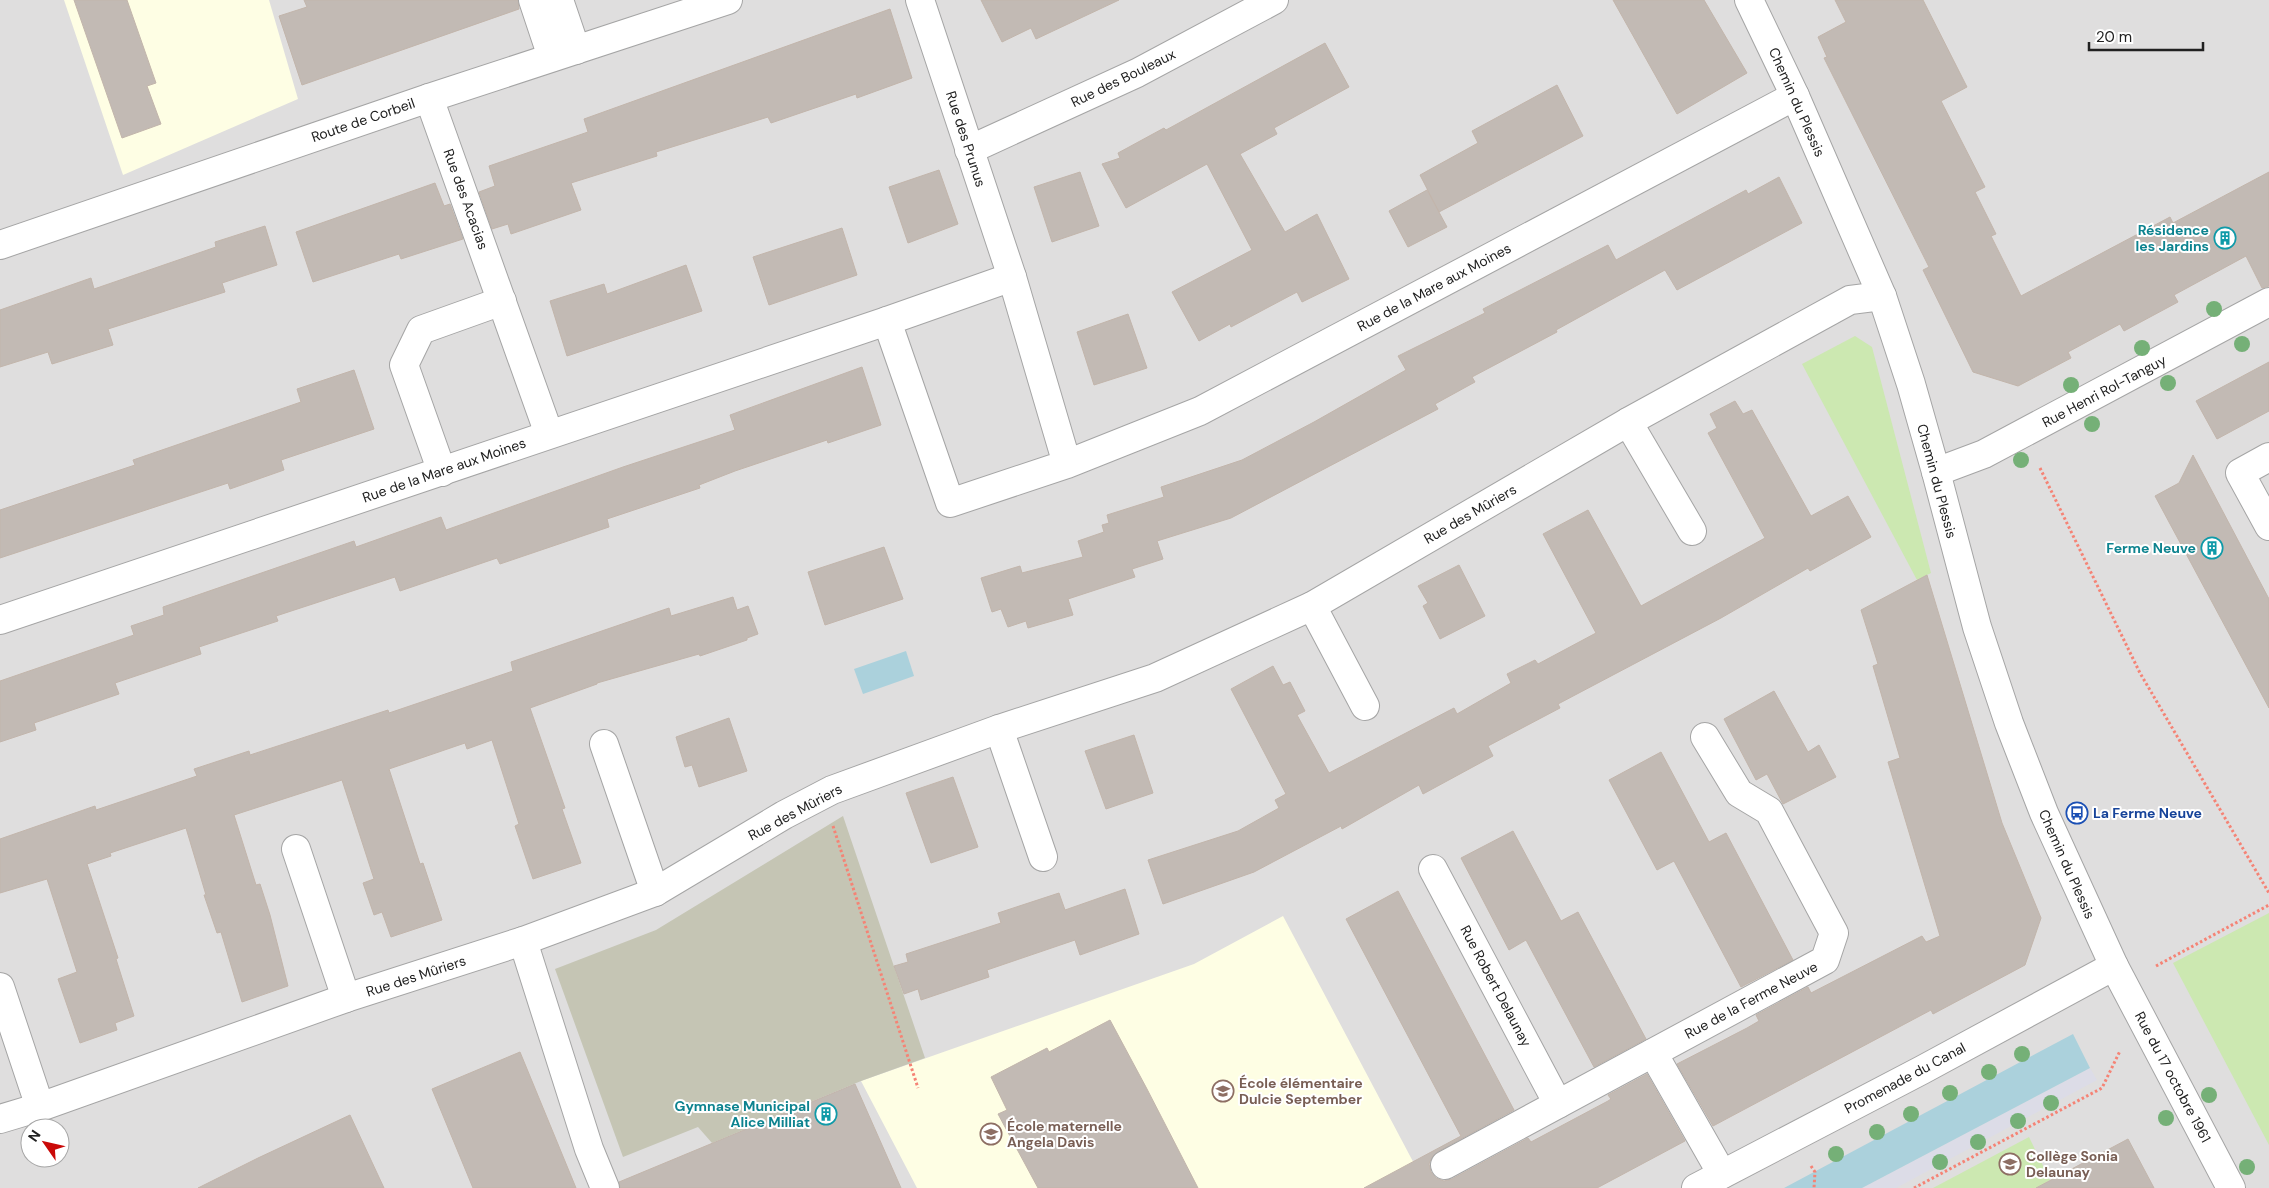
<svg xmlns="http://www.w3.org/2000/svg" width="2269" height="1188" font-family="'DM Sans',sans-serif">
  <rect width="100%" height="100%" fill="#f1eee8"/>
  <path fill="#dfdede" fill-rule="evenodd" d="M 0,0 L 2269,0 L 2269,1188 L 0,1188 ZM 30,1128 L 60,1128 L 60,1158 L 30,1158 Z"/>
  <g fill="#fefee4">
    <path d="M 64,0 L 269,0 L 298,99 L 123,175 Z"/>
    <path d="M 1283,916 L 1427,1188 L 917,1188 L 861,1081 L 1194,964 Z"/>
  </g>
  <path fill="#c5c5b4" d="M 843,816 L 925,1058 L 861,1081 L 712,1143 L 698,1127 L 623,1157 L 555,969 L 656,930 Z"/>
  <g fill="#cce8b1">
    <path d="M 1855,336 L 1872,347 L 1931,573 L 1917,580 L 1802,364 Z"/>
    <path d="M 2269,913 L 2269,1145 L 2173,963 Z"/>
    <path d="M 2029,1137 L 2050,1180 L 2037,1188 L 1933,1188 Z"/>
  </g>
  <path fill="#dcdce7" d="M 2090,1068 L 2097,1080 L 1896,1188 L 1862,1188 Z"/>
  <g fill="#abd1dc">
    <path d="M 906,651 L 914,676 L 863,694 L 854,669 Z"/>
    <path d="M 2073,1034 L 2090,1068 L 1862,1188 L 1784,1188 Z"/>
  </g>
  <g fill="#c2bab4" stroke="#c2b5ab">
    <path d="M 74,0 L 127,0 L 156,83 L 147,86 L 161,124 L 122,138 Z"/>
    <path d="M 304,0 L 518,0 L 519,9 L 302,85 L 279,16 L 307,7 Z"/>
    <path d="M 981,0 L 1119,0 L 1036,39 L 1031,28 L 1002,42 Z"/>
    <path d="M 1613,0 L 1704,0 L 1747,73 L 1677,114 Z"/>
    <path d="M 1835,0 L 1923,0 L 1967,87 L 1941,101 L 1985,187 L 1975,192 L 1996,234 L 1991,236 L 2021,296 L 2170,217 L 2173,223 L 2269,172 L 2269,286 L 2262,288 L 2246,256 L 2174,295 L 2178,302 L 2124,331 L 2120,324 L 2068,352 L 2071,358 L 2018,386 L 1973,372 L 1923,270 L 1929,267 L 1824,58 L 1827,57 L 1818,37 L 1846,22 Z"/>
    <path d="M 890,9 L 912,78 L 857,98 L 856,94 L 771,123 L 768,117 L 656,152 L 657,156 L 571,183 L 581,210 L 511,234 L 508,224 L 492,229 L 479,192 L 495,186 L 489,166 L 588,132 L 584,119 Z"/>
    <path d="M 1325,43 L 1349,87 L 1274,128 L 1277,134 L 1240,154 L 1285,232 L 1317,214 L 1349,279 L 1302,302 L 1297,292 L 1231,327 L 1230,324 L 1199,341 L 1172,292 L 1252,250 L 1207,164 L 1126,208 L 1102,164 L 1120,158 L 1118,153 L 1164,128 L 1166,130 Z"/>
    <path d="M 1557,85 L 1583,136 L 1439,212 L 1420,175 L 1478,143 L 1472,131 Z"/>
    <path d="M 939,170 L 958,224 L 908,243 L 889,187 Z"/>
    <path d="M 1080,172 L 1099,226 L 1052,242 L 1034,187 Z"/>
    <path d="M 1779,177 L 1802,223 L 1677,290 L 1665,270 L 1556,330 L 1557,332 L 1472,377 L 1475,382 L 1435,404 L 1438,409 L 1231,518 L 1157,541 L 1163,559 L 1132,569 L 1135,577 L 1068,599 L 1073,615 L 1028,628 L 1026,621 L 1008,627 L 1001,609 L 992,612 L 981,578 L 1020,566 L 1022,573 L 1083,557 L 1078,541 L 1104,532 L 1102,525 L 1109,523 L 1107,515 L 1164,497 L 1161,487 L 1242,460 L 1314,422 L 1406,370 L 1398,356 L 1485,313 L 1483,309 L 1608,245 L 1616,260 L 1746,190 L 1748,194 Z"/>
    <path d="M 435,183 L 444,206 L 450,204 L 463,239 L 401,259 L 399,254 L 313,282 L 296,232 Z"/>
    <path d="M 1427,190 L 1447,227 L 1408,247 L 1389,211 Z"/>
    <path d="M 265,226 L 277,265 L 222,283 L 225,292 L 108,329 L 113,345 L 52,364 L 48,352 L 0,367 L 0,310 L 91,278 L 94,289 L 216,247 L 215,242 Z"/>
    <path d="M 842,228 L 857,275 L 769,305 L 753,257 Z"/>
    <path d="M 686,265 L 702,311 L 567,356 L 550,301 L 604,284 L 607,294 Z"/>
    <path d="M 1128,314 L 1147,368 L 1094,385 L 1077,332 Z"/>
    <path d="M 2269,362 L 2269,411 L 2217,439 L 2196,401 Z"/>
    <path d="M 862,367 L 881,425 L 828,443 L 827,440 L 735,471 L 699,485 L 700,488 L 607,519 L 609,527 L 500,564 L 497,558 L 400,591 L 395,577 L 276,616 L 278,621 L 199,647 L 201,654 L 115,683 L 119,694 L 34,723 L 36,730 L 0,742 L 0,681 L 134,635 L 131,626 L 164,615 L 163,607 L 354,541 L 356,547 L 441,517 L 446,530 L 623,467 L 735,430 L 730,415 Z"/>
    <path d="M 354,370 L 374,429 L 281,460 L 284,470 L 230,489 L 228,483 L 0,558 L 0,510 L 135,465 L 133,460 L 301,402 L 297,389 Z"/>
    <path d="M 1735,401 L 1743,414 L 1752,410 L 1811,516 L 1848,496 L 1871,537 L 1810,571 L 1808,568 L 1721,618 L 1558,704 L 1560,708 L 1488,746 L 1493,756 L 1423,794 L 1419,785 L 1342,829 L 1341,826 L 1254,872 L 1163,904 L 1148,860 L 1238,831 L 1279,808 L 1275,800 L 1286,794 L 1231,689 L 1273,666 L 1283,685 L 1290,682 L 1305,711 L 1297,715 L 1329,773 L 1454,708 L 1457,714 L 1511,683 L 1507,674 L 1535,660 L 1538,664 L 1596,633 L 1543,534 L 1588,510 L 1641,606 L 1765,538 L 1708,433 L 1717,428 L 1710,414 Z"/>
    <path d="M 2193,455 L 2269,599 L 2269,708 L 2155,496 L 2179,483 Z"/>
    <path d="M 884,547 L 903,599 L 825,625 L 808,572 Z"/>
    <path d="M 1459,565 L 1485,616 L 1440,639 L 1423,606 L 1428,603 L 1418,586 Z"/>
    <path d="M 1927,575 L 2002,823 L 2041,918 L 2025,965 L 1933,1014 L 1931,1010 L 1713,1126 L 1677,1064 L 1747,1028 L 1759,1021 L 1756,1015 L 1808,987 L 1811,993 L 1922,936 L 1926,942 L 1940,936 L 1888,762 L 1900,758 L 1873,666 L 1878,664 L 1861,610 Z"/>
    <path d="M 733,597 L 737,610 L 748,606 L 758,634 L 747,638 L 747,640 L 700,656 L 699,654 L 597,683 L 597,684 L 530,708 L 565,808 L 562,809 L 581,863 L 533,879 L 515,826 L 519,824 L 492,740 L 467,749 L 465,743 L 389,769 L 420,864 L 423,863 L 442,920 L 391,937 L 382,912 L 374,915 L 363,883 L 374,879 L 342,780 L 234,815 L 256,885 L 260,884 L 270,915 L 288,986 L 242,1002 L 221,932 L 217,933 L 204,895 L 206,895 L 186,828 L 110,853 L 111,856 L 87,864 L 118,958 L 116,959 L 134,1016 L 115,1023 L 117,1030 L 80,1043 L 58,979 L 77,972 L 47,879 L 0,893 L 0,839 L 95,806 L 96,810 L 197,776 L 194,769 L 249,751 L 250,755 L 388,710 L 389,713 L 513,671 L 511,662 L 669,608 L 671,616 Z"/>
    <path d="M 1774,691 L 1808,752 L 1819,745 L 1836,777 L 1783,804 L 1767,774 L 1756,780 L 1724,719 Z"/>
    <path d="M 729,718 L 747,771 L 699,787 L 692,765 L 685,767 L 676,737 Z"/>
    <path d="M 1134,735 L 1153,793 L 1106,809 L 1085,751 Z"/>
    <path d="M 1661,752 L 1709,842 L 1726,833 L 1793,960 L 1741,987 L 1674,861 L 1657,870 L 1609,780 Z"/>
    <path d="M 953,777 L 978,847 L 931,863 L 906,793 Z"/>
    <path d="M 1513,831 L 1561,921 L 1578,912 L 1646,1039 L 1594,1067 L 1526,940 L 1509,950 L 1461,858 Z"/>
    <path d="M 1125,889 L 1139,934 L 1080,955 L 1075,940 L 987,970 L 989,977 L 921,1000 L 918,989 L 904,994 L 894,966 L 908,962 L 906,954 L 1001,923 L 998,913 L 1059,893 L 1065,910 Z"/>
    <path d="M 1398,891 L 1514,1110 L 1437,1152 L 1432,1157 L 1429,1164 L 1431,1172 L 1436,1178 L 1444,1181 L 1452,1179 L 1528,1138 L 1531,1142 L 1608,1101 L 1611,1099 L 1608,1095 L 1647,1074 L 1685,1141 L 1597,1188 L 1364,1188 L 1461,1136 L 1346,919 Z"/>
    <path d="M 1110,1020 L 1147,1089 L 1198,1188 L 1038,1188 L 998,1114 L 1007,1110 L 991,1077 L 1047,1048 L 1049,1052 Z"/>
    <path d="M 520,1052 L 576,1188 L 473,1188 L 432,1089 Z"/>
    <path d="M 855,1084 L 901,1188 L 620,1188 L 619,1182 Z"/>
    <path d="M 350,1115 L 384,1188 L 198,1188 L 258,1158 Z"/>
    <path d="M 2128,1139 L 2154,1188 L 2036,1188 Z"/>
  </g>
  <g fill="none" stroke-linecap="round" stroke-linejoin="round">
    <g stroke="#a5a5a5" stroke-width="30">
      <g id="minor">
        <path d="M 533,0 L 552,57"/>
        <path d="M 559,0 L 576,50"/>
        <path d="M 920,0 L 1012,277"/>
        <path d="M 1749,0 L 1795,96 L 1882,296 L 1911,384 L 1936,472 L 1977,627 L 2009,723 L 2044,813 L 2114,966 L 2231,1188"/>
        <path d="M 429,98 L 549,434"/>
        <path d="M 969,150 L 1137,73 L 1274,0"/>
        <path d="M 0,245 L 429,98 L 728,0"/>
        <path d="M 1628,422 L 1692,531"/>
        <path d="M 2269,457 L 2240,473 L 2269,526"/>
        <path d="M 1067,464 L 1012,277 L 887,321 L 950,503 L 1067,464 L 1200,411 L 1795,96"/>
        <path d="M 442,472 L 404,365 L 421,330 L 502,301"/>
        <path d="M 1936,472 L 1984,454 L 2269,302"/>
        <path d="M 1312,606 L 1365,706"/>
        <path d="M 0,620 L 887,321"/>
        <path d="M 999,729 L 1043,857"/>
        <path d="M 604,744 L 655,892"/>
        <path d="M 296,849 L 346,998"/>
        <path d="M 1433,869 L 1558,1104"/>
        <path d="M 523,941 L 589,1149 L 605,1188"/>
        <path d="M 0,987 L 40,1107"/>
        <path d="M 1653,1053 L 1722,1174"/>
        <path d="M 0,1119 L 40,1107 L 346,998 L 523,941 L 655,892 L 784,815 L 832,790 L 999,729 L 1155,678 L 1312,606 L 1628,422 L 1850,300 L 1882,296"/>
        <path d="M 1445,1165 L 1825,960 L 1834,933 L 1769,811 L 1739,793 L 1705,737"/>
        <path d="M 1696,1188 L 1922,1070 L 2114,966"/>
      </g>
    </g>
    <g stroke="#f58375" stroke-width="3" stroke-dasharray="2.5 2.5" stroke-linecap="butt">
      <path d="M 2040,468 L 2140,673 L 2269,893"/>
      <path d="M 833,826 L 918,1088"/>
      <path d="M 2156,966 L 2269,905"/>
      <path d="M 1811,1166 L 1815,1172 L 1814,1188"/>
      <path d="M 1914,1188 L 2102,1088 L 2120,1051"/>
    </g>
    <use href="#minor" stroke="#fff" stroke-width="28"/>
  </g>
  <g fill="#75b077">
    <circle cx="2214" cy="309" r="8"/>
    <circle cx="2242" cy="344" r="8"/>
    <circle cx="2142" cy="348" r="8"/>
    <circle cx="2168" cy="383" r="8"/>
    <circle cx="2071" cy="385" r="8"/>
    <circle cx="2092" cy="424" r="8"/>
    <circle cx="2021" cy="460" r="8"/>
    <circle cx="2022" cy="1054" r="8"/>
    <circle cx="1989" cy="1072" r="8"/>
    <circle cx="1950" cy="1093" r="8"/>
    <circle cx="2209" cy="1095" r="8"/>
    <circle cx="2051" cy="1103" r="8"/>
    <circle cx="1911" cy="1114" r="8"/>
    <circle cx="2166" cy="1118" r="8"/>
    <circle cx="2018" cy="1121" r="8"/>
    <circle cx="1877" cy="1132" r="8"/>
    <circle cx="1978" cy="1142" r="8"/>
    <circle cx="1836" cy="1154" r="8"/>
    <circle cx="1940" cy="1162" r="8"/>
    <circle cx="2247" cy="1167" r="8"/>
  </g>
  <defs>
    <g id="building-ring" transform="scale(1.125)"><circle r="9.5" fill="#fff" stroke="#0f9aa8" stroke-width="1.5"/><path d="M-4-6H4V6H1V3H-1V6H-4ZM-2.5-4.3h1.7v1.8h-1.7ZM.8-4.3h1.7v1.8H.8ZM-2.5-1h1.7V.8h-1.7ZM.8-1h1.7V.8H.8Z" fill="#0f9aa8"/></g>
    <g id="bus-ring" transform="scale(1.125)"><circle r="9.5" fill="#fff" stroke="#1a4fb4" stroke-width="1.5"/><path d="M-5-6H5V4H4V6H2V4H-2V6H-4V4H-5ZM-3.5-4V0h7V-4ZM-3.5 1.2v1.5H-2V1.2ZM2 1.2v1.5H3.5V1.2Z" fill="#1a4fb4"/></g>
    <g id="school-ring" transform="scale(1.125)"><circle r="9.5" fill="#fff" stroke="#8d6e63" stroke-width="1.5"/><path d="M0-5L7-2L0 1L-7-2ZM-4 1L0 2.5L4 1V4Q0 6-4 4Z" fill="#8d6e63"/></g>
  </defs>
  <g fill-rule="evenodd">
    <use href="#building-ring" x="2225" y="238"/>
    <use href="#building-ring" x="2212" y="548"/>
    <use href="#bus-ring" x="2077" y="813"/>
    <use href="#school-ring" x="1223" y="1091"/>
    <use href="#building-ring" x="826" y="1114"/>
    <use href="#school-ring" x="991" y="1134"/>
    <use href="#school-ring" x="2010" y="1164"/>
  </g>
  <g text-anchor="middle" stroke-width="4" stroke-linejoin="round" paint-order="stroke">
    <g font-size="14" fill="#212121" stroke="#fff">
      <text transform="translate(1123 78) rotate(-26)" y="5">Rue des Bouleaux</text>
      <text transform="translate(1797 102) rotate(66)" y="5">Chemin du Plessis</text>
      <text transform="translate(363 120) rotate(-19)" y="5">Route de Corbeil</text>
      <text transform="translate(966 139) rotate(72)" y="5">Rue des Prunus</text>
      <text transform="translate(466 199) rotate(70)" y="5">Rue des Acacias</text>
      <text transform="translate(1434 287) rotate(-28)" y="5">Rue de la Mare aux Moines</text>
      <text transform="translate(2104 391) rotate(-28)" y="5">Rue Henri Rol-Tanguy</text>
      <text transform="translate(444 470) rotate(-19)" y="5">Rue de la Mare aux Moines</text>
      <text transform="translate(1937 481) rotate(75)" y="5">Chemin du Plessis</text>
      <text transform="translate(1470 514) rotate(-30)" y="5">Rue des Mûriers</text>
      <text transform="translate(795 812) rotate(-28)" y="5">Rue des Mûriers</text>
      <text transform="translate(2067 864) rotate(66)" y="5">Chemin du Plessis</text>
      <text transform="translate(416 976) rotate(-18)" y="5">Rue des Mûriers</text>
      <text transform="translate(1496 986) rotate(62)" y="5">Rue Robert Delaunay</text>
      <text transform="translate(1751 1000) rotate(-28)" y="5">Rue de la Ferme Neuve</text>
      <text transform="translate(2173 1077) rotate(62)" y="5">Rue du 17 octobre 1961</text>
      <text transform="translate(1905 1078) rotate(-28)" y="5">Promenade du Canal</text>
    </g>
    <g font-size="14" font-weight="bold" fill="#0d838f" stroke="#fff" text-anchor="end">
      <text x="2209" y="235">Résidence<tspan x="2209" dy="16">les Jardins</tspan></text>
      <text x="2196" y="553">Ferme Neuve</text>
      <text x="810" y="1111">Gymnase Municipal<tspan x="810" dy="16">Alice Milliat</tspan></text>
    </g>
    <g font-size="14" font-weight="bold" fill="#164399" stroke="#fff" text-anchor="start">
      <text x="2093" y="818">La Ferme Neuve</text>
    </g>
    <g font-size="14" font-weight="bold" fill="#785e54" stroke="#fff" text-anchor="start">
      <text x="1239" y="1088">École élémentaire<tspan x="1239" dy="16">Dulcie September</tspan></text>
      <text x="1007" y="1131">École maternelle<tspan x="1007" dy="16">Angela Davis</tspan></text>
      <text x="2026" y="1161">Collège Sonia<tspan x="2026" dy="16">Delaunay</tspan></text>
    </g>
  </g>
  <g transform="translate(45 1143) rotate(304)"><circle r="24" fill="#ffffff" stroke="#a6a6a6"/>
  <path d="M0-4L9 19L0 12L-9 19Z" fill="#ca0908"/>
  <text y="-8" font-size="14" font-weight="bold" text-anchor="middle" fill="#212121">N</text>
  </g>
  <path d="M2089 42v8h114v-8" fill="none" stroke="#212121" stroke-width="2.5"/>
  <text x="2096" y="42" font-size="15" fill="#212121" stroke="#ffffff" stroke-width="4" paint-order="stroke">20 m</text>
</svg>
